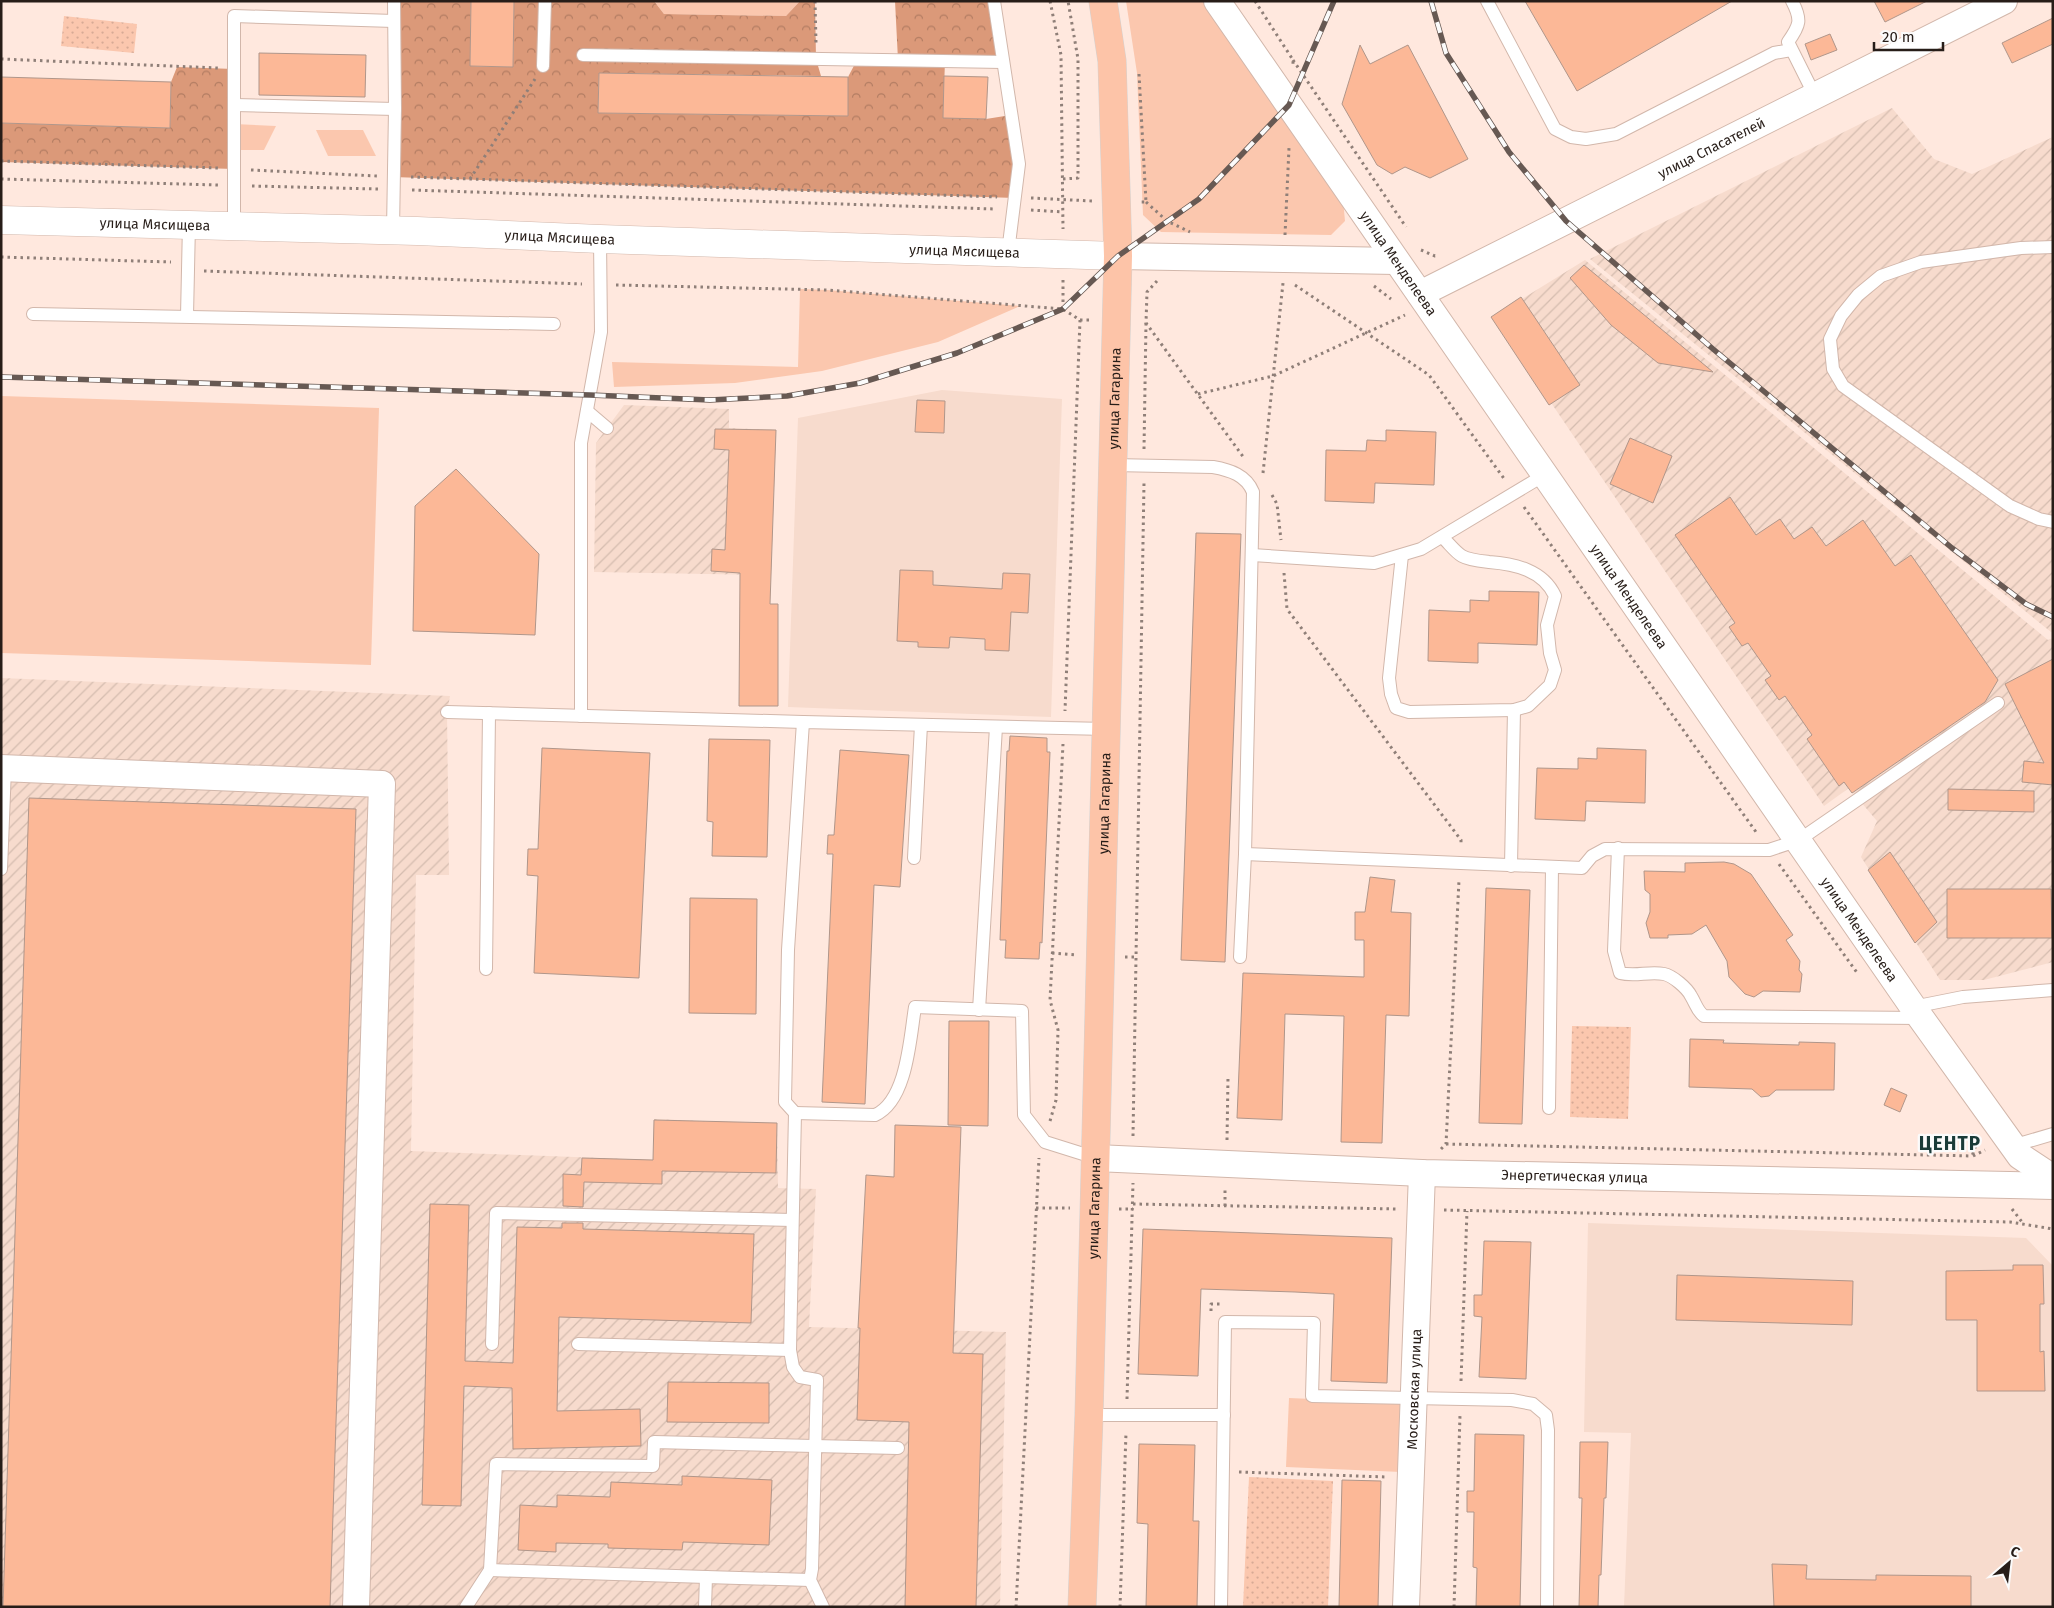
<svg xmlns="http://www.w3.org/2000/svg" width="2054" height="1608" font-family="'Fira Sans',sans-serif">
  <defs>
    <pattern id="industrial-furrows" width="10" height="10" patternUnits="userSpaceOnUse" patternTransform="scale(1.25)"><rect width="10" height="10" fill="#f7dbcd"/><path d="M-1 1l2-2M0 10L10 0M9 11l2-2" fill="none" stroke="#d4bcaf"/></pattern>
    <pattern id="forest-crowns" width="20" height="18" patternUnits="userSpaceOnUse" patternTransform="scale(1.25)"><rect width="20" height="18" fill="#db9979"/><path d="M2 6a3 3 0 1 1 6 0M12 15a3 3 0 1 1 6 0" fill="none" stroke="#b27c62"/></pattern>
    <pattern id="park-dots" width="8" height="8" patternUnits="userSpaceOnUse" patternTransform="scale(1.25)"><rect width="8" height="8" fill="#fbc7ae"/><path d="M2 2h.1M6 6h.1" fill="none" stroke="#d7aa95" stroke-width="1.8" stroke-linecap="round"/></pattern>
  </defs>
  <rect width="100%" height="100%" fill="#ffe8de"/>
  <g fill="#f7dbcd">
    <path d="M 942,390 L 1062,399 L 1051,717 L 788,707 L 798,418 Z"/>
    <path d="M 1588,1223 L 2026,1238 L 2053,1266 L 2053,1607 L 1624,1607 L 1631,1433 L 1584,1432 Z"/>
  </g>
  <g fill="url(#industrial-furrows)">
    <path d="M 1892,108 L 1934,159 L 1972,174 L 2053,137 L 2053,631 L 2051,632 L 1590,259 Z"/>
    <path d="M 1585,260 L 2048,640 L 2053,638 L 2053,962 L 1984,980 L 1940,980 L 1861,857 L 1877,821 L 1849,788 L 1824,806 L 1493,317 Z"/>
    <path d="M 624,405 L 729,409 L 729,428 L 776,430 L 771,575 L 594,572 L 596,443 Z"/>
    <path d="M 1,678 L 450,696 L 447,712 L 449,875 L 416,875 L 411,1151 L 654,1160 L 654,1119 L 777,1124 L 778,1188 L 816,1189 L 809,1327 L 1006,1332 L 1000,1607 L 1,1607 Z"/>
  </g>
  <g fill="#fbc7ae">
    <path d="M 654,1 L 800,1 L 786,16 L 664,14 Z"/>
    <path d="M 1126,1 L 1203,1 L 1343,200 L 1345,221 L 1331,235 L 1161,232 L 1143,215 L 1137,73 Z"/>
    <path d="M 234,124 L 276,126 L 264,150 L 234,150 Z"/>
    <path d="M 316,130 L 363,130 L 376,156 L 328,156 Z"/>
    <path d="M 800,289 L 827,290 L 1020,306 L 938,342 L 822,371 L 735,383 L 614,387 L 612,362 L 798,367 Z"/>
    <path d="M 1,396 L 379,408 L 371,665 L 1,653 Z"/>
    <path d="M 1289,1398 L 1404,1403 L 1401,1472 L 1286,1467 Z"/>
  </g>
  <g fill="url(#forest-crowns)">
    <path d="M 394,1 L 471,1 L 470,66 L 513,67 L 514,1 L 654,1 L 664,14 L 786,16 L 800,1 L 815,1 L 816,59 L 821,76 L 599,73 L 598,113 L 847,116 L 848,77 L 857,60 L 898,60 L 895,1 L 992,1 L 1003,62 L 945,61 L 943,117 L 986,119 L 1011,115 L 1015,198 L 393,177 Z"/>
    <path d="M 177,67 L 234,69 L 234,169 L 1,162 L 1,123 L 170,128 L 171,82 Z"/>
  </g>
  <g fill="url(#park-dots)">
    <path d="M 64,16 L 137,24 L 134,53 L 61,46 Z"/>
    <path d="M 1572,1026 L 1631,1027 L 1628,1119 L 1570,1117 Z"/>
    <path d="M 1249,1477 L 1333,1481 L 1328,1607 L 1243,1607 Z"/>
  </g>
  <g fill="#fcb897" stroke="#b0968a">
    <path d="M 471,1 L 514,1 L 513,67 L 470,66 Z"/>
    <path d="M 1525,1 L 1732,1 L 1577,91 Z"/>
    <path d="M 1874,1 L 1927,1 L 1885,22 Z"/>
    <path d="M 2053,18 L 2053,44 L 2012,63 L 2002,43 Z"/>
    <path d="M 1830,34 L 1837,50 L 1811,60 L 1805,44 Z"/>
    <path d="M 1360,45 L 1370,64 L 1408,45 L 1468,159 L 1430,178 L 1405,167 L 1392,174 L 1377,165 L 1342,104 Z"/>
    <path d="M 259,53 L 366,55 L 365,97 L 259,95 Z"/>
    <path d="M 599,73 L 848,77 L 848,116 L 598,113 Z"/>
    <path d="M 944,76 L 988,77 L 986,119 L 943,118 Z"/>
    <path d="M 1,77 L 171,82 L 170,128 L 1,123 Z"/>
    <path d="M 1584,265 L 1713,372 L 1658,363 L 1611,325 L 1570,278 Z"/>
    <path d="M 1521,297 L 1580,385 L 1549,405 L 1491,317 Z"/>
    <path d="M 917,400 L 945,401 L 944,433 L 915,432 Z"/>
    <path d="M 715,429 L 776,430 L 770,604 L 778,604 L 778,706 L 739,706 L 740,573 L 711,571 L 712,549 L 725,550 L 729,450 L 714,449 Z"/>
    <path d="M 1386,430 L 1436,432 L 1434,485 L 1375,483 L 1374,503 L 1325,501 L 1326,450 L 1366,451 L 1367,440 L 1386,441 Z"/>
    <path d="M 1630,438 L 1672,456 L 1653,503 L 1610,484 Z"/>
    <path d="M 456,469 L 539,554 L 535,635 L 413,631 L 415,506 Z"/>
    <path d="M 1730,497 L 1756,535 L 1780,519 L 1794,539 L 1812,527 L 1826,546 L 1863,520 L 1895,566 L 1911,555 L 1998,680 L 1985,702 L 1852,793 L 1844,782 L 1839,786 L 1807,739 L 1812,735 L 1785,696 L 1779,700 L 1765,680 L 1771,676 L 1748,643 L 1742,646 L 1729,627 L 1735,623 L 1675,535 Z"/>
    <path d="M 1196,533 L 1241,534 L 1225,962 L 1181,960 Z"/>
    <path d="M 900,570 L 933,571 L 933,585 L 1002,589 L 1003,573 L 1030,574 L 1028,613 L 1011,612 L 1009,651 L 985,650 L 985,639 L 950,637 L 949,648 L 918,647 L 918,642 L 897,641 Z"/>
    <path d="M 1489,591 L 1539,592 L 1537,645 L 1478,643 L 1478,663 L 1428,661 L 1429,610 L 1470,612 L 1470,600 L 1489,601 Z"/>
    <path d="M 2053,659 L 2053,785 L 2022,782 L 2024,761 L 2044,763 L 2005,684 Z"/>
    <path d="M 1010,736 L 1047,738 L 1047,752 L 1050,752 L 1042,943 L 1040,942 L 1039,959 L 1005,958 L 1006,940 L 1000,940 L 1007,751 L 1009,751 Z"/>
    <path d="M 709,739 L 770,740 L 767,857 L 712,856 L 713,822 L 707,821 Z"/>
    <path d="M 542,748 L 650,753 L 639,978 L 534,973 L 538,876 L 527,875 L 528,849 L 538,849 Z"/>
    <path d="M 1597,748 L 1646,750 L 1645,803 L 1586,801 L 1585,821 L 1535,819 L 1537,768 L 1578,769 L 1578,758 L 1597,759 Z"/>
    <path d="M 840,750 L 909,755 L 900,887 L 874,885 L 865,1104 L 822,1102 L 833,854 L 827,854 L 828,835 L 834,835 Z"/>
    <path d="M 1948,789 L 2034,791 L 2034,812 L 1948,810 Z"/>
    <path d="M 29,798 L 356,809 L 330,1607 L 3,1607 Z"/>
    <path d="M 1890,852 L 1937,922 L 1915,943 L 1868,870 Z"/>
    <path d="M 1724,862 L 1734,864 L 1751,874 L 1793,935 L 1786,940 L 1800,961 L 1799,970 L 1802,974 L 1800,992 L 1763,991 L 1754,997 L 1745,994 L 1729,977 L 1727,961 L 1706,925 L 1692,934 L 1668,935 L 1668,938 L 1650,938 L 1646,923 L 1650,912 L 1650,894 L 1645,890 L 1644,871 L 1685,872 L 1685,863 Z"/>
    <path d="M 1370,877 L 1395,880 L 1391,912 L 1411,913 L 1409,1016 L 1386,1015 L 1382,1143 L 1341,1142 L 1344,1016 L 1285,1014 L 1282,1120 L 1237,1118 L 1243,973 L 1364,977 L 1364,940 L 1355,940 L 1355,912 L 1365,912 Z"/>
    <path d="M 1486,888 L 1530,890 L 1522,1124 L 1479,1123 Z"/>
    <path d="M 1947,889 L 2051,889 L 2052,938 L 1947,938 Z"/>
    <path d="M 690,898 L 757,899 L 756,1014 L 689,1013 Z"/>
    <path d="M 949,1021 L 989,1021 L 988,1126 L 948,1125 Z"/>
    <path d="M 1690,1039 L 1724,1040 L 1723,1043 L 1799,1045 L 1799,1042 L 1835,1043 L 1834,1090 L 1776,1090 L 1769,1096 L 1761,1097 L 1752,1089 L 1689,1087 Z"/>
    <path d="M 1891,1088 L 1907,1095 L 1900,1112 L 1884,1105 Z"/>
    <path d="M 654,1120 L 777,1123 L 776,1173 L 662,1171 L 662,1184 L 584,1182 L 583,1207 L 563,1206 L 563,1174 L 581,1175 L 582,1158 L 653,1160 Z"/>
    <path d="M 895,1125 L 961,1127 L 953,1353 L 983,1354 L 976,1607 L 905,1607 L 909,1422 L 857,1420 L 860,1328 L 858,1328 L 866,1175 L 894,1177 Z"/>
    <path d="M 430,1204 L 469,1205 L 465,1361 L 513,1363 L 517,1227 L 562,1228 L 562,1223 L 583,1223 L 583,1229 L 754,1234 L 751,1323 L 559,1317 L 557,1411 L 640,1409 L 641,1446 L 513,1449 L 512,1388 L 464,1386 L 461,1506 L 422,1505 Z"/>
    <path d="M 1143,1229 L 1392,1238 L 1387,1383 L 1331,1381 L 1334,1294 L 1295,1292 L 1201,1289 L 1198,1376 L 1138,1374 Z"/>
    <path d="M 1484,1241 L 1531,1242 L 1526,1379 L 1479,1377 L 1482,1317 L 1474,1316 L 1474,1295 L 1482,1295 Z"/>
    <path d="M 2013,1265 L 2043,1265 L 2044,1304 L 2040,1304 L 2040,1352 L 2044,1351 L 2045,1391 L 1977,1391 L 1977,1320 L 1946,1320 L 1946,1271 L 2013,1270 Z"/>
    <path d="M 1677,1275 L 1853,1281 L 1852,1325 L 1676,1320 Z"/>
    <path d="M 668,1382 L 769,1383 L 769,1423 L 667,1422 Z"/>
    <path d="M 1475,1434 L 1524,1435 L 1520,1607 L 1476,1607 L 1477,1568 L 1473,1567 L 1474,1512 L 1467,1512 L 1467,1491 L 1474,1491 Z"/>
    <path d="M 1580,1442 L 1608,1442 L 1606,1498 L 1604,1498 L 1601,1575 L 1599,1575 L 1598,1607 L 1579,1607 L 1582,1498 L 1579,1498 Z"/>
    <path d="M 1139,1444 L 1195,1445 L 1193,1521 L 1199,1521 L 1197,1607 L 1146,1607 L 1148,1524 L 1137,1523 Z"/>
    <path d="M 682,1476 L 772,1480 L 769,1545 L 683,1542 L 682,1550 L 608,1548 L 608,1544 L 556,1543 L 556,1552 L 518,1550 L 520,1505 L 557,1507 L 557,1495 L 610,1497 L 611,1482 L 682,1485 Z"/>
    <path d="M 1342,1480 L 1381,1481 L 1378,1607 L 1339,1607 Z"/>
    <path d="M 1772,1564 L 1807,1565 L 1806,1579 L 1876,1580 L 1876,1575 L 1971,1576 L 1971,1607 L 1774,1607 Z"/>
  </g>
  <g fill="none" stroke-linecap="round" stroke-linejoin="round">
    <g stroke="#d2b7ab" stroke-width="14">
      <g id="service">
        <path d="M 994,1 L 1019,164 L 1008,252"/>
        <path d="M 1487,1 L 1555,129 L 1571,137 L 1586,139 L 1616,134 L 1774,53 L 1791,50"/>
        <path d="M 1792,1 C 1802,20 1800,25 1788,42 L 1815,96"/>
        <path d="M 583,55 L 1003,62"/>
        <path d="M 543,66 L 545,1"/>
        <path d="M 235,105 L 395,109"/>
        <path d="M 234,227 L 234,16 L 394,21"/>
        <path d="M 393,230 L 395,109 L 394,1"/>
        <path d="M 2053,247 L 2021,248 L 1921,262 L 1881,276 L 1858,295 L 1841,316 L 1830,339 L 1833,369 L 1843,386 L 2010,506 L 2039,519 L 2053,522"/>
        <path d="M 33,314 L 554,324"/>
        <path d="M 187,316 L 189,224"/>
        <path d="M 587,411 L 607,428"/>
        <path d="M 1113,465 L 1213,467 C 1230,470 1246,475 1253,492 L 1245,854 L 1240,957"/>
        <path d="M 1252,555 L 1374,563 L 1421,549 L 1546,474"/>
        <path d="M 1402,555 L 1389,678 L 1391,694 L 1396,708 L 1409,712 L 1514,710 L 1528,706 L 1550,685 L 1555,670 L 1550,653 L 1547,625 L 1555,596 C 1543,570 1515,564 1489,562 C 1480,561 1469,560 1462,556 C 1455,552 1448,542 1442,537"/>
        <path d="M 447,712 L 803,722"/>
        <path d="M 581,716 L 581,443 L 601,332 L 600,239"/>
        <path d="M 1618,848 L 1614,951 L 1620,973 C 1635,977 1649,971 1664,974 C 1673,976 1687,988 1691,996 C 1696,1004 1697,1011 1704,1016 L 1920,1018"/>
        <path d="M 1245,854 L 1582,868 L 1592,856 L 1605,849 L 1769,850 L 1799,840 L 1998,703"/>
        <path d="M 914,858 L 921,725"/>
        <path d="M 1511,866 L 1514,710"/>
        <path d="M 1,869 L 5,768"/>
        <path d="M 486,969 L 489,713"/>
        <path d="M 1913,1007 L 1963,997 L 2053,990"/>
        <path d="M 979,1010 L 996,727"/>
        <path d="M 1549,1108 L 1552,867"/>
        <path d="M 795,1113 L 875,1115 C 907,1101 910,1038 915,1007 L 1022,1011 L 1024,1115 L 1045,1142 L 1096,1158"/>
        <path d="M 2012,1146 L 2053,1134"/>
        <path d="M 492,1344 L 496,1213 L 792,1220"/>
        <path d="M 578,1344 L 790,1350"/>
        <path d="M 1089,1415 L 1224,1415"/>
        <path d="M 706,1577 L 490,1570 L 496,1464 L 653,1466 L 654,1442 L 898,1448"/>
        <path d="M 466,1607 L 490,1570"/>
        <path d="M 705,1607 L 706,1577 L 810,1580"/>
        <path d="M 823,1607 L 810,1580 L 812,1569 L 817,1380 L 800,1377 L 793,1367 L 790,1350 L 795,1113 L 785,1102 L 788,950 L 803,722 L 1107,729"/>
        <path d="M 1221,1607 L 1225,1322 L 1314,1323 L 1312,1396 L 1512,1400 L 1533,1404 L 1546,1415 L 1548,1430 L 1547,1607"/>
      </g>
    </g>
    <g stroke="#d2b7ab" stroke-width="28">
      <g id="minor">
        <path id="s1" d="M 1217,1 L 1913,1007 L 2020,1156 L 2053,1178"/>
        <path d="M 1118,256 L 1396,261"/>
        <path id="s2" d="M 1420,294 L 2004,1"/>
        <path d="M 1,768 L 382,784 L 356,1607"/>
        <path id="s3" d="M 1096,1158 L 1422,1173 L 2053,1186"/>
        <path id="s4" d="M 1406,1607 L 1422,1173"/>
      </g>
    </g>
    <g stroke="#d2b7ab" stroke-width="29">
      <g id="secondary">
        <path id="s5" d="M 1,220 L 417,231 L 600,239 L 1118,256"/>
      </g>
    </g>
    <g stroke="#d4d2d1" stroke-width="29">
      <g id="primary">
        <path id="s6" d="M 1082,1607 L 1089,1415 L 1118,256 L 1112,61 L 1103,1"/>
      </g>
    </g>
    <g stroke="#8f7f78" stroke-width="3" stroke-dasharray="2.5 4" stroke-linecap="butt">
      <path d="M 815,1 L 816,43"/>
      <path d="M 1050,1 L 1061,55 L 1063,229"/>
      <path d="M 1255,1 L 1293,60 L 1293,67"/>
      <path d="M 1,59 L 218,68"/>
      <path d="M 1293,60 L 1406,227"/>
      <path d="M 1139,74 L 1146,202 L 1141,202"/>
      <path d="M 1,161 L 218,168"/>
      <path d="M 251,170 L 377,176"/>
      <path d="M 411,177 L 997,197"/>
      <path d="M 1,179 L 218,185"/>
      <path d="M 470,179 L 535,79"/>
      <path d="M 1063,179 L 1078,178 L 1078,59 L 1068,1"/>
      <path d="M 252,186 L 378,189"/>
      <path d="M 412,190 L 995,209"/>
      <path d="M 1031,198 L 1092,201"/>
      <path d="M 1146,202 L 1167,221 L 1190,232"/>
      <path d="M 1031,210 L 1063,212"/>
      <path d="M 1285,235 L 1289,148"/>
      <path d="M 1421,250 L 1435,256 L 1439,256"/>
      <path d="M 1,257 L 171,262"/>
      <path d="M 204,271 L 582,284"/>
      <path d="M 1063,280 L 1063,309"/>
      <path d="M 1157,281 L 1147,292 L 1146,323 L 1244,458"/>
      <path d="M 616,285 L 827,290 L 1063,309 L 1080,320 L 1065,711"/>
      <path d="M 1295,285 L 1429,375 L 1505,480"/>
      <path d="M 1374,286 L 1391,299"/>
      <path d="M 1080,320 L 1092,320"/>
      <path d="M 1198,394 L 1273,376 L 1405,315"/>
      <path d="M 1144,449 L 1146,323"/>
      <path d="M 1263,473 L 1283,283"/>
      <path d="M 1272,495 L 1277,504 L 1281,540"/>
      <path d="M 1524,507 L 1756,832"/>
      <path d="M 1284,573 L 1287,609 L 1461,840 L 1461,846"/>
      <path d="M 1779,864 L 1858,974"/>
      <path d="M 1052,953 L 1077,955"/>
      <path d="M 1125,957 L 1137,957"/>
      <path d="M 1050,1121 L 1056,1100 L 1058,1030 L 1050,1000 L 1063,744"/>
      <path d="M 1972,1134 L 1976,1145 L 1972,1156"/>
      <path d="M 1133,1136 L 1144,483"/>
      <path d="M 1227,1140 L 1228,1077"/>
      <path d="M 1446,1144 L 1972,1156"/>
      <path d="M 1441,1149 L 1446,1144 L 1459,880"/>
      <path d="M 1973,1156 L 1985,1150"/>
      <path d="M 1133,1204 L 1398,1209"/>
      <path d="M 1225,1206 L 1225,1189"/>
      <path d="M 1036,1208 L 1070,1208"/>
      <path d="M 1119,1209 L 1133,1209"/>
      <path d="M 2012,1209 L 2022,1222"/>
      <path d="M 1444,1210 L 2010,1222 L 2053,1229"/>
      <path d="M 1211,1311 L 1211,1304 L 1221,1304"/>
      <path d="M 1461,1381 L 1467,1211"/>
      <path d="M 1127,1399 L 1133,1183"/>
      <path d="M 1239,1472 L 1387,1477"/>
      <path d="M 1016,1607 L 1039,1158"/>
      <path d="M 1120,1607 L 1126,1433"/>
      <path d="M 1454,1607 L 1460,1415"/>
    </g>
    <use href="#service" stroke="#fff" stroke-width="12"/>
    <use href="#minor" stroke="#fff" stroke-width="26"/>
    <use href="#secondary" stroke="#fff" stroke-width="28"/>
    <use href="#primary" stroke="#fdc4a8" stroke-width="28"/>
    <g stroke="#675953" stroke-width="5.5">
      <g id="rail">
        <path d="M 1431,1 L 1446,53 L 1509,152 L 1566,221 L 1713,349 L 1952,548 L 2026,604 L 2053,617"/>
        <path d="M 1,377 L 590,395 L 710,400 L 787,396 L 860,383 L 957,353 L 1063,309 L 1118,256 L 1199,199 L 1289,105 L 1334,1"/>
      </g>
    </g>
    <use href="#rail" stroke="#fbfbfb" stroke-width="4" stroke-dasharray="11" stroke-linecap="butt"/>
  </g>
  <g text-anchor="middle" stroke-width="4.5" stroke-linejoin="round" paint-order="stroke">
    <g font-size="14" fill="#271d18" stroke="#fbfbfb">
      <text dy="5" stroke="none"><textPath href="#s2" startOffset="326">улица Спасателей</textPath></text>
      <text dy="5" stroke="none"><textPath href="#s5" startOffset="154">улица Мясищева</textPath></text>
      <text dy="5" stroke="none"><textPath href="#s5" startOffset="559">улица Мясищева</textPath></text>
      <text dy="5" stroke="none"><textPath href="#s5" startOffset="964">улица Мясищева</textPath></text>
      <text dy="5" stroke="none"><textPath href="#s1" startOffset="319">улица Менделеева</textPath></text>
      <text dy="5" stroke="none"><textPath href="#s6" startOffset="1209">улица Гагарина</textPath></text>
      <text dy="5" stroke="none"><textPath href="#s1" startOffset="724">улица Менделеева</textPath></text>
      <text dy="5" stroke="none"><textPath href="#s6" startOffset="804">улица Гагарина</textPath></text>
      <text dy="5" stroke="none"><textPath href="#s1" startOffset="1129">улица Менделеева</textPath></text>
      <text dy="5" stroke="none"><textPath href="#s3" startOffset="479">Энергетическая улица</textPath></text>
      <text dy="5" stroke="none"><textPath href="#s6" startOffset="399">улица Гагарина</textPath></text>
      <text dy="5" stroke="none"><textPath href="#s4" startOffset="218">Московская улица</textPath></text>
    </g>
    <g font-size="19" font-weight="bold" letter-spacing="1" fill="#1a3b38" stroke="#fbfbfb">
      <text x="1950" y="1150">ЦЕНТР</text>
    </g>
  </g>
  <rect width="2054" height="1608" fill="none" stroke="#271d18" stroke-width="5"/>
  <g transform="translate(2009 1563) rotate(28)" stroke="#fbfbfb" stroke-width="4" paint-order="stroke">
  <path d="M0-4L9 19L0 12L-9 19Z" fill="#271d18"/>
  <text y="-8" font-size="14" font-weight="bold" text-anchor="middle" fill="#271d18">С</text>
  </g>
  <path d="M1874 42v8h69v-8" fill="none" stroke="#271d18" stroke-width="2.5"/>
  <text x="1882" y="42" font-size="15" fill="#271d18" stroke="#fbfbfb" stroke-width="4" paint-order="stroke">20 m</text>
</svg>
